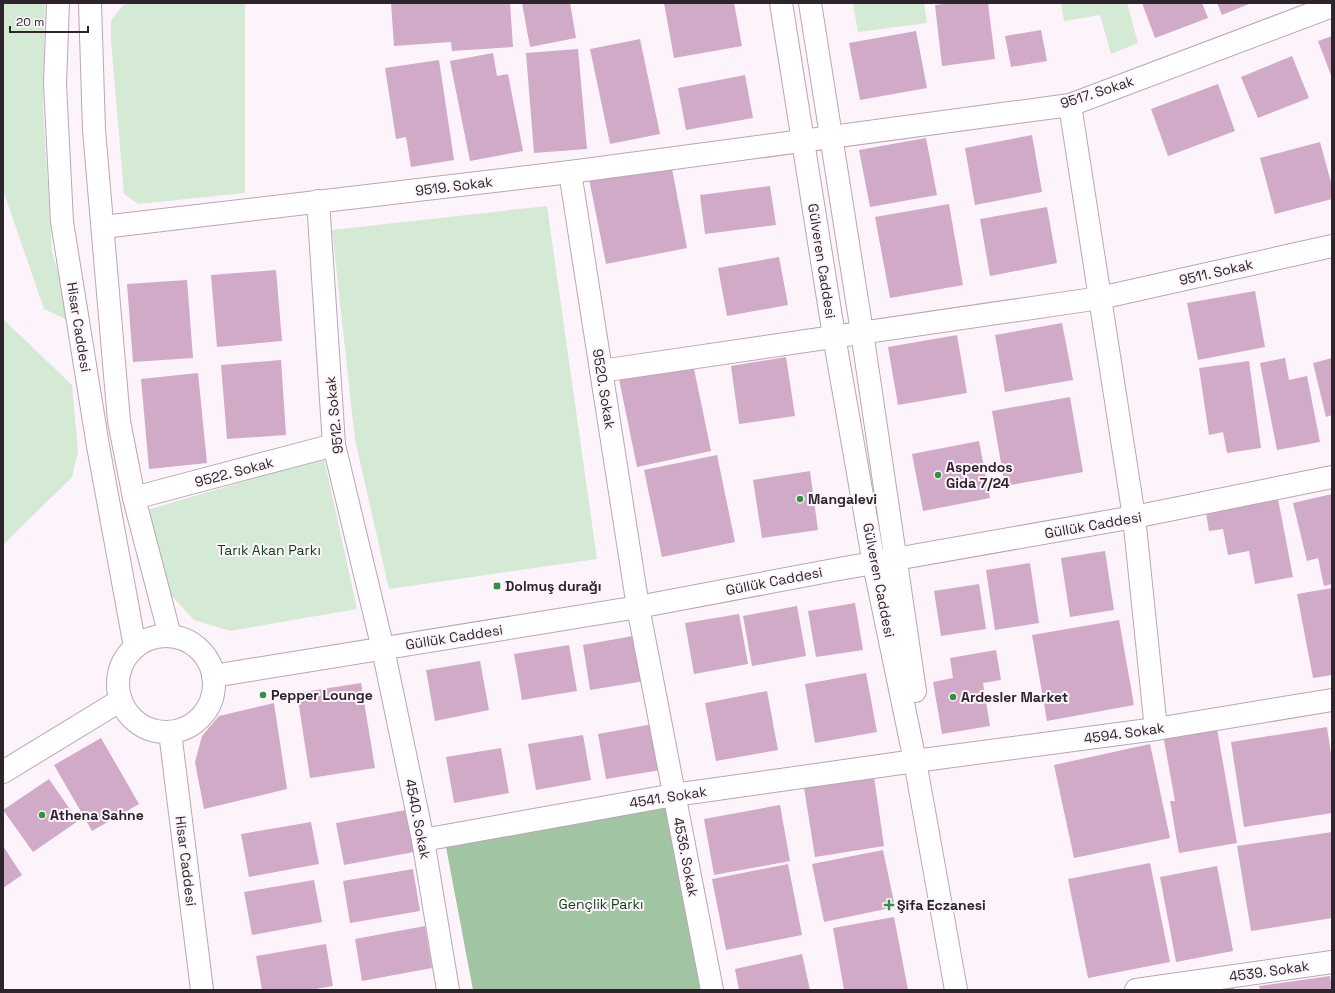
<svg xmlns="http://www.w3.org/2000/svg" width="1335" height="993" font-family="'Space Grotesk',sans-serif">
  <rect width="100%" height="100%" fill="#fdf4fb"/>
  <g fill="#d4ead5">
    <path d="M 3,3 L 45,3 L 43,109 L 52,252 L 72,322 L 44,309 L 3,190 Z"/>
    <path d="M 134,3 L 245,3 L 245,193 L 138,204 L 124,194 L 111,40 L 111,21 L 123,5 Z"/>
    <path d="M 853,3 L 924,3 L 927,23 L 858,32 Z"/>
    <path d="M 1061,3 L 1127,3 L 1138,43 L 1111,54 L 1100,15 L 1064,21 Z"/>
    <path d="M 547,206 L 597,559 L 389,589 L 355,440 L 332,230 Z"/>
    <path d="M 3,319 L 72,385 L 78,452 L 72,477 L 3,545 Z"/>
    <path d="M 324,458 L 357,609 L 230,631 L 194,620 L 168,592 L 147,510 Z"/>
  </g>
  <path fill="#a1c4a3" d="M 670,804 L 705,990 L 473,990 L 446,847 Z"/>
  <g fill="#d0aac7">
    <path d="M 391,3 L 510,3 L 513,47 L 452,51 L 451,42 L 394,46 Z"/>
    <path d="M 522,3 L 570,3 L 576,38 L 530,47 Z"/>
    <path d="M 664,3 L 734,3 L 742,46 L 674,58 Z"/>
    <path d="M 953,3 L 988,3 L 995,59 L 942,66 L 935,5 Z"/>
    <path d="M 1142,3 L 1202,3 L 1208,18 L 1155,38 Z"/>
    <path d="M 1217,3 L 1251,3 L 1222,15 Z"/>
    <path d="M 1041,30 L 1047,61 L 1011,67 L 1005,36 Z"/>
    <path d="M 916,31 L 927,88 L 860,100 L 849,43 Z"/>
    <path d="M 1332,36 L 1332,78 L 1318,41 Z"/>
    <path d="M 640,39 L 660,134 L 610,144 L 590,49 Z"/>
    <path d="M 578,49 L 587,149 L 534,153 L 526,53 Z"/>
    <path d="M 493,53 L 497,76 L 508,74 L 523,151 L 470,161 L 450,61 Z"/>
    <path d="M 1292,56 L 1309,98 L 1258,118 L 1241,77 Z"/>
    <path d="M 439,60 L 454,160 L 411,167 L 406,137 L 396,139 L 385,68 Z"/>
    <path d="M 745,75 L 753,118 L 686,130 L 678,88 Z"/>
    <path d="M 1218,84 L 1235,131 L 1168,156 L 1151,109 Z"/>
    <path d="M 1032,135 L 1042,192 L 975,205 L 965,148 Z"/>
    <path d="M 926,138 L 937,195 L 870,207 L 859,150 Z"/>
    <path d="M 1320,142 L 1332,186 L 1332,199 L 1275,214 L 1260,158 Z"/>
    <path d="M 671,163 L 687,248 L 606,264 L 589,179 Z"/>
    <path d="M 770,186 L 776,225 L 705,234 L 700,195 Z"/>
    <path d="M 949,204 L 963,285 L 890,298 L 875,217 Z"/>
    <path d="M 1047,207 L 1057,263 L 990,276 L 980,219 Z"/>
    <path d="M 779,257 L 788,305 L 727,316 L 718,268 Z"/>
    <path d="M 276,270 L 282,341 L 217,347 L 211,275 Z"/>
    <path d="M 187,280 L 193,358 L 133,362 L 127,284 Z"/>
    <path d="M 1255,291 L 1265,347 L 1198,360 L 1187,303 Z"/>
    <path d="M 1062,323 L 1073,380 L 1005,392 L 995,335 Z"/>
    <path d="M 957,335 L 967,393 L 898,405 L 888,347 Z"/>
    <path d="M 786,357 L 795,416 L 739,424 L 731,366 Z"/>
    <path d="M 1285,358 L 1289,380 L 1307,376 L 1320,442 L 1277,450 L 1260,363 Z"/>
    <path d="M 1332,358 L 1332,415 L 1326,417 L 1313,363 Z"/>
    <path d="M 281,360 L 286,435 L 227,439 L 221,365 Z"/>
    <path d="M 1249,361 L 1261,448 L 1227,453 L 1223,432 L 1209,435 L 1199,368 Z"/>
    <path d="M 693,364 L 711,451 L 637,467 L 619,379 Z"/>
    <path d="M 198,373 L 207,463 L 149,469 L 141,379 Z"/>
    <path d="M 1070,397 L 1083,472 L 1005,486 L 992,411 Z"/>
    <path d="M 979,441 L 990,498 L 923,511 L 912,454 Z"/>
    <path d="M 717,455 L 735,542 L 662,557 L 644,470 Z"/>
    <path d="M 810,471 L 818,530 L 762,538 L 753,480 Z"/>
    <path d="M 1332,494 L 1332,584 L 1324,586 L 1318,558 L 1307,561 L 1293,503 Z"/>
    <path d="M 1278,499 L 1293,577 L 1255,584 L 1249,551 L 1228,555 L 1223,529 L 1209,531 L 1206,513 Z"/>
    <path d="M 1105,551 L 1114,610 L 1070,617 L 1061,558 Z"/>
    <path d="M 1030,563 L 1039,623 L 995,630 L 986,570 Z"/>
    <path d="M 979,584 L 986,629 L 941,636 L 934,591 Z"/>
    <path d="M 1332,588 L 1332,675 L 1313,678 L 1297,594 Z"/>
    <path d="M 855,603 L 863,650 L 816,657 L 808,611 Z"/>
    <path d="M 797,606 L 806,656 L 752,666 L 743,616 Z"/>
    <path d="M 739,614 L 748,664 L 694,674 L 685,623 Z"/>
    <path d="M 1119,620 L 1134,705 L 1047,721 L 1032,635 Z"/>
    <path d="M 638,635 L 645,681 L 590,690 L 583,645 Z"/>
    <path d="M 569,645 L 577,691 L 522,700 L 514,654 Z"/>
    <path d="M 996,650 L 1001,680 L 983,683 L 990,726 L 942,734 L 933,682 L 953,678 L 950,658 Z"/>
    <path d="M 480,661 L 489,710 L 435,721 L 426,670 Z"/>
    <path d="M 866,673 L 877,732 L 815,743 L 805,684 Z"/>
    <path d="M 361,683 L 375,768 L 310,778 L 297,693 Z"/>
    <path d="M 767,691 L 778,750 L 716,761 L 705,703 Z"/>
    <path d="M 274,703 L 287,789 L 204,809 L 195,762 L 202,736 L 219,716 Z"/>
    <path d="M 653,724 L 661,770 L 606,779 L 598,734 Z"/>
    <path d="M 1327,727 L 1332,761 L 1332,813 L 1244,827 L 1231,742 Z"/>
    <path d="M 1217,729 L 1237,843 L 1179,853 L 1170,801 L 1175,801 L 1163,735 Z"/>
    <path d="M 583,735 L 591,780 L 536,790 L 528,744 Z"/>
    <path d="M 101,738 L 139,804 L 92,831 L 54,765 Z"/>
    <path d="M 1150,744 L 1170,838 L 1074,858 L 1054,765 Z"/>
    <path d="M 501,748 L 509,793 L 454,803 L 446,757 Z"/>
    <path d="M 874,777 L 884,846 L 815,857 L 804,788 Z"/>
    <path d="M 49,779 L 78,821 L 33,852 L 3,810 Z"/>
    <path d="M 780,805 L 790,861 L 714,875 L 704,819 Z"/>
    <path d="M 406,810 L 414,852 L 344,865 L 336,823 Z"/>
    <path d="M 311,822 L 319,864 L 249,877 L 241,834 Z"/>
    <path d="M 1332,832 L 1332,918 L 1251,931 L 1237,846 Z"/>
    <path d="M 3,846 L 22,875 L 3,888 Z"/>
    <path d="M 883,850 L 895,907 L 824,922 L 812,864 Z"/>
    <path d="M 1150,863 L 1170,962 L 1088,978 L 1068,879 Z"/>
    <path d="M 788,864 L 802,935 L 726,950 L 712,879 Z"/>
    <path d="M 1217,866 L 1233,951 L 1176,962 L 1160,877 Z"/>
    <path d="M 413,869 L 420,911 L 350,923 L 343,881 Z"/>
    <path d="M 314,880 L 322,922 L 252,935 L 244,892 Z"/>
    <path d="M 894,917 L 908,990 L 844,990 L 833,928 Z"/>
    <path d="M 425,926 L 432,968 L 362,981 L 355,939 Z"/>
    <path d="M 326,944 L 333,986 L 310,990 L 262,990 L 256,956 Z"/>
    <path d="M 802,954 L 810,990 L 739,990 L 735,969 Z"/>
    <path d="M 1330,976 L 1332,990 L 1260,990 L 1259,986 Z"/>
    <path d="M 1234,987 L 1234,990 L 1225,990 L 1225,989 Z"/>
  </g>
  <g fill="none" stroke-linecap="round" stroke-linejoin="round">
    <g stroke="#bba5b6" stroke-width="24">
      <g id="minor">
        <path d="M 58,3 L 55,84 L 62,222 L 98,446 L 135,647"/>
        <path d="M 90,3 L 94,130 L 119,421 L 134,498 L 170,636"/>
        <path d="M 781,3 L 834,336 L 874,564 L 915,761 L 956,990"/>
        <path d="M 810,3 L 862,332 L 915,691"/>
        <path d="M 1070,105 L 1134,517 L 1156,729"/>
        <path d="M 570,172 L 638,607 L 712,990"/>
        <path d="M 318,201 L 334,445 L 383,649 L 423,840 L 448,990"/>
        <path d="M 103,227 L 570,172 L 1070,105 L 1332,6"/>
        <path d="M 601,371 L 1100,298 L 1332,246"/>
        <path d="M 134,498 L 334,445"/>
        <circle cx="166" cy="684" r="48"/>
        <path d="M 213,676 L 638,607 L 839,569 L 1134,517 L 1332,477"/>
        <path d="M 170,732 L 202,990"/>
        <path d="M 3,772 L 121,700"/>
        <path d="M 423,840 L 674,795 L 915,761 L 1156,729 L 1332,700"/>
        <path d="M 1136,990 L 1332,962"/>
      </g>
    </g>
    <use href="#minor" stroke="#fff" stroke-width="22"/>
  </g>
  <g fill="#339143" stroke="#fdf4fb" stroke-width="1.5">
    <circle cx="938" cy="475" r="4"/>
    <circle cx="800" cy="499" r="4"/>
    <rect x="493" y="582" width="8" height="8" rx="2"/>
    <circle cx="263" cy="695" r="4"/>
    <circle cx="953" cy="697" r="4"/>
    <circle cx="42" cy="815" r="4"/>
    <path d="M887 899h4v4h4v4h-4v4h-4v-4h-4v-4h4z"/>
  </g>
  <g text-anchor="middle" stroke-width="4" stroke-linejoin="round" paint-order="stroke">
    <g font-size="14" fill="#2d252b" stroke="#fdf4fb">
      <text transform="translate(1097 92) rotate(-18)" y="5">9517. Sokak</text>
      <text transform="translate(454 186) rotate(-7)" y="5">9519. Sokak</text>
      <text transform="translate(822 261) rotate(81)" y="5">Gülveren Caddesi</text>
      <text transform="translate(1216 272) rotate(-13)" y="5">9511. Sokak</text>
      <text transform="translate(79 327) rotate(81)" y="5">Hisar Caddesi</text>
      <text transform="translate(604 389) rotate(81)" y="5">9520. Sokak</text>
      <text transform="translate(334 415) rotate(-96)" y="5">9512. Sokak</text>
      <text transform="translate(234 472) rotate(-15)" y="5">9522. Sokak</text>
      <text transform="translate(1093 525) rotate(-10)" y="5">Güllük Caddesi</text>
      <text transform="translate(879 580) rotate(79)" y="5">Gülveren Caddesi</text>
      <text transform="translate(774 581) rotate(-11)" y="5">Güllük Caddesi</text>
      <text transform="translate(454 637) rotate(-9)" y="5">Güllük Caddesi</text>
      <text transform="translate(1124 733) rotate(-8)" y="5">4594. Sokak</text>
      <text transform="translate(668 797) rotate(-9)" y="5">4541. Sokak</text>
      <text transform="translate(418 819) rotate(79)" y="5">4540. Sokak</text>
      <text transform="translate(686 857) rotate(79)" y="5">4536. Sokak</text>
      <text transform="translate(186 861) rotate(83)" y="5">Hisar Caddesi</text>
      <text transform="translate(1269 971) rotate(-8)" y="5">4539. Sokak</text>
    </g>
    <g font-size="14" font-weight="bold" fill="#2d252b" stroke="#fdf4fb" text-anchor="start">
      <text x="946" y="472">Aspendos<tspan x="946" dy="16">Gida 7/24</tspan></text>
      <text x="808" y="504">Mangalevi</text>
      <text x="505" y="591">Dolmuş durağı</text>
      <text x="271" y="700">Pepper Lounge</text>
      <text x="961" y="702">Ardesler Market</text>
      <text x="50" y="820">Athena Sahne</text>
      <text x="897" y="910">Şifa Eczanesi</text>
    </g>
    <g font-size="14" fill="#10451a" stroke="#fdf4fb">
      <text x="269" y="555">Tarık Akan Parkı</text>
      <text x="601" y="909">Gençlik Parkı</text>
    </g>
  </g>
  <rect width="1335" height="993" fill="none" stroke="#2d252b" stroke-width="8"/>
  <path d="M10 26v6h78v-6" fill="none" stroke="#2d252b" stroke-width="2"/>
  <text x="16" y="26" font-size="12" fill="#2d252b" stroke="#fdf4fb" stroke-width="3" paint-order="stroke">20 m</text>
</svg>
